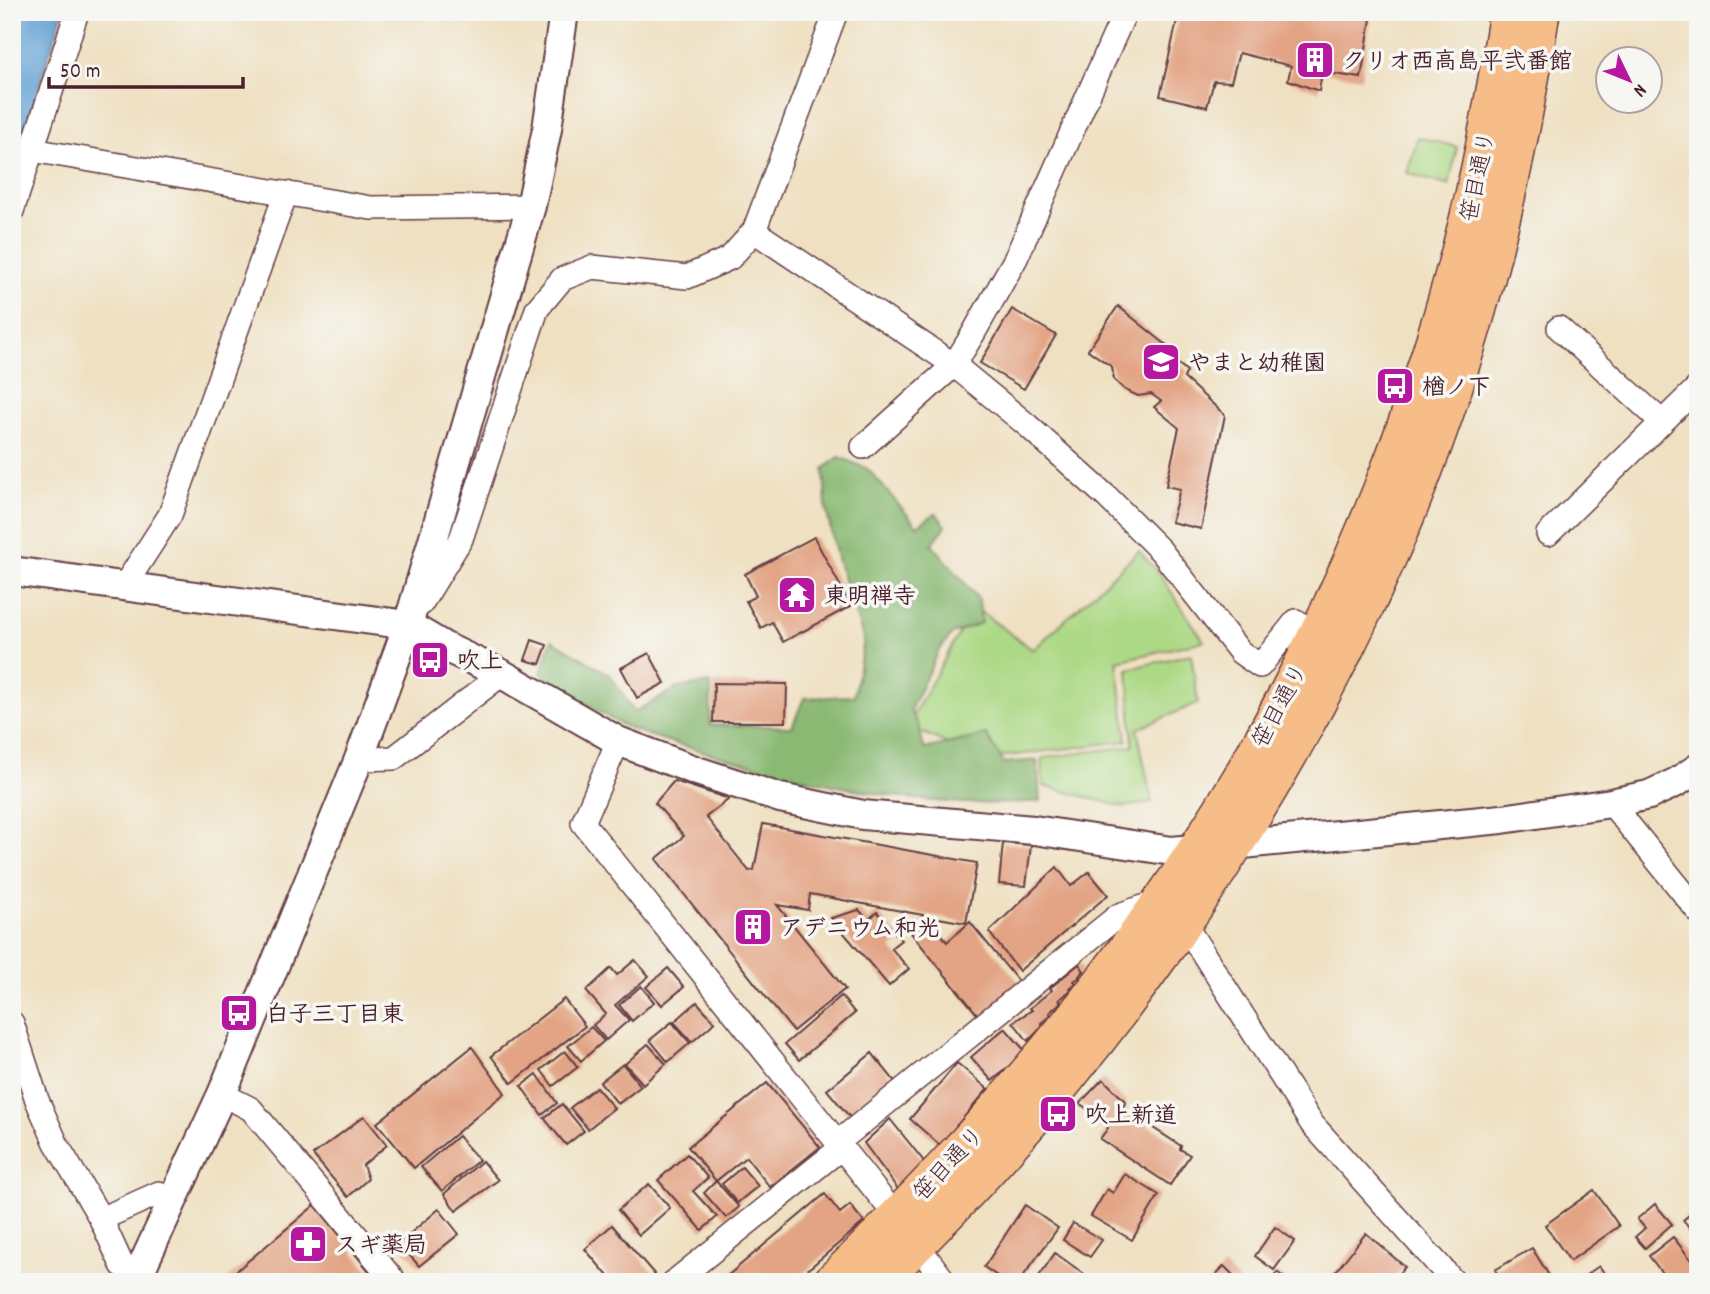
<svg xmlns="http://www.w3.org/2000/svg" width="1710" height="1294" font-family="Dekko,'Klee One',sans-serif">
  <rect width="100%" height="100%" fill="#f6f6f2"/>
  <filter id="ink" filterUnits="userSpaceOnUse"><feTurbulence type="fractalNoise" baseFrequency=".0143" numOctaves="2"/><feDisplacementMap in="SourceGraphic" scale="14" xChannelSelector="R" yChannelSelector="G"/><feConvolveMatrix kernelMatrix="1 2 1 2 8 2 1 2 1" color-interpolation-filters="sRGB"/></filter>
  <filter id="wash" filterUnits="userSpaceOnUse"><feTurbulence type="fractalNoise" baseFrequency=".00686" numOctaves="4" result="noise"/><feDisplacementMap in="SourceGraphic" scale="28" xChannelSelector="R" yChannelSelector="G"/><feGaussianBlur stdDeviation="1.57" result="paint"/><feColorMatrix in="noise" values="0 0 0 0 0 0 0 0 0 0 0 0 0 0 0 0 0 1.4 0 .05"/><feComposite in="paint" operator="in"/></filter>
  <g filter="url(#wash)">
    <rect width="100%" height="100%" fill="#efe0c1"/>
    <g fill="#add986" stroke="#7c7c58" stroke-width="2">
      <path d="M 1418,137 L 1457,147 L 1449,186 L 1407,173 Z"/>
      <path d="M 1139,551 L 1158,572 L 1204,641 L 1117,661 L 1127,741 L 982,759 L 907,726 L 974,607 L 1033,650 Z"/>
      <path d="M 1191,654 L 1198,703 L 1137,729 L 1152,802 L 1124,807 L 1043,786 L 1042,758 L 1133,746 L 1128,669 Z"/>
    </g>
    <path fill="#8ab973" stroke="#6a6c4f" stroke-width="2" d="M 839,457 L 868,469 L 917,526 L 936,513 L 946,526 L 932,544 L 979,600 L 981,623 L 952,634 L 939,650 L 910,710 L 919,726 L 924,749 L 986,735 L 1004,763 L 1037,760 L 1040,801 C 935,812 825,786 724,757 C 692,748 658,740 627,727 C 601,716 566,689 541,673 L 552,640 L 610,675 L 634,712 L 678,688 L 711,683 L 710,725 L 792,727 L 804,698 L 854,696 L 864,640 L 838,562 L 826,507 L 824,469 Z"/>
    <path fill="#62a1d4" stroke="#566080" stroke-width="2" d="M 18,12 L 63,12 L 12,168 L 12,30 Z"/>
    <g id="blocks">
      <g fill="#e3a485">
        <path d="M 1179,12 L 1347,12 L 1371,19 L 1361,78 L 1322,72 L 1319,91 L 1288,80 L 1291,66 L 1239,53 L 1231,82 L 1214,81 L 1207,107 L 1160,96 Z"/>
        <path d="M 1118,306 L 1169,347 L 1164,352 L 1187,371 L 1184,378 L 1225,415 L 1201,529 L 1171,522 L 1180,489 L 1166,486 L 1179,428 L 1154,407 L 1161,401 L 1151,394 L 1138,396 L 1125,390 L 1114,380 L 1112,367 L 1088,350 Z"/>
        <path d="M 1012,309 L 1056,335 L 1024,389 L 980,363 Z"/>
        <path d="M 814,537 L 851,606 L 783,642 L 772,622 L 761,628 L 746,601 L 756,596 L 745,574 Z"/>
        <path d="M 532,640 L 547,645 L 540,664 L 525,660 Z"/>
        <path d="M 649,653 L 665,683 L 637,698 L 621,668 Z"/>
        <path d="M 714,683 L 787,684 L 786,722 L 713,722 Z"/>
        <path d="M 674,781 L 729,799 L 706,817 L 749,871 L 754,870 L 763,824 L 977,863 L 966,923 L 810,894 L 808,910 L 777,905 L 845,989 L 793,1031 L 656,859 L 684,836 L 655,803 Z"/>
        <path d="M 1003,843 L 1031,845 L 1026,886 L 999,884 Z"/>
        <path d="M 1057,867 L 1071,886 L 1089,872 L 1108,895 L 1019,971 L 989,932 Z"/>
        <path d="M 859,910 L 868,920 L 877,912 L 901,940 L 891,948 L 909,969 L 889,986 L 831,918 Z"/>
        <path d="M 928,919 L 947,942 L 970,922 L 1022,986 L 981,1019 L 911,933 Z"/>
        <path d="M 635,960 L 649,976 L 615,1005 L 629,1020 L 606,1040 L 593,1025 L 606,1014 L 586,991 L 611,968 L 617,975 Z"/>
        <path d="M 1079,964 L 1084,971 L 1079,976 L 1080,977 L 1074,981 L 1076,983 L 1070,988 L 1072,989 L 1059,1000 L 1061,1002 L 1049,1013 L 1051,1015 L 1041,1023 L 1043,1026 L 1028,1041 L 1013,1022 L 1032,1010 L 1030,1008 L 1052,990 L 1050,988 Z"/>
        <path d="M 668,968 L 684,987 L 662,1005 L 646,987 Z"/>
        <path d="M 641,986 L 654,1002 L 632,1021 L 619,1005 Z"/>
        <path d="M 841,996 L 855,1013 L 799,1060 L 785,1044 Z"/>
        <path d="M 564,999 L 585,1026 L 512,1083 L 491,1056 Z"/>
        <path d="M 697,1002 L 715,1022 L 692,1042 L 674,1022 Z"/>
        <path d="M 672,1022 L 690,1043 L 668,1062 L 650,1040 Z"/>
        <path d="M 591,1027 L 604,1041 L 581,1061 L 568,1046 Z"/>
        <path d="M 1005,1028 L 1026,1052 L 992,1081 L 971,1057 Z"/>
        <path d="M 648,1044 L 666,1064 L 643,1084 L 625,1064 Z"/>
        <path d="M 472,1047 L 505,1093 L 414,1168 L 377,1123 Z"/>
        <path d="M 565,1051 L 578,1067 L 553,1086 L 541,1070 Z"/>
        <path d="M 872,1053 L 897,1084 L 853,1121 L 827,1090 Z"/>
        <path d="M 957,1063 L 988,1089 L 940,1145 L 910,1119 Z"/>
        <path d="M 623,1064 L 641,1086 L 618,1104 L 600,1082 Z"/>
        <path d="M 537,1074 L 557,1103 L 542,1115 L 521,1086 Z"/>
        <path d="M 1103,1079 L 1126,1102 L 1122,1108 L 1181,1146 L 1180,1149 L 1190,1155 L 1170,1185 L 1100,1139 L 1108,1128 L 1080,1103 Z"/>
        <path d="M 767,1083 L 820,1147 L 770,1187 L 746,1157 L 716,1181 L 688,1147 Z"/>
        <path d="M 596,1087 L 614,1108 L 588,1129 L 570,1108 Z"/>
        <path d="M 562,1104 L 584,1131 L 566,1145 L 544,1118 Z"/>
        <path d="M 364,1116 L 387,1145 L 363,1165 L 368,1179 L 348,1197 L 313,1155 Z"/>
        <path d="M 890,1119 L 926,1164 L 900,1192 L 864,1143 Z"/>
        <path d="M 458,1136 L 479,1160 L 442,1191 L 421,1167 Z"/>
        <path d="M 687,1154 L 708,1178 L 693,1191 L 717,1217 L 702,1230 L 658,1180 Z"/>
        <path d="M 482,1161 L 498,1180 L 456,1211 L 444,1194 Z"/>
        <path d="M 742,1167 L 758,1186 L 737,1203 L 722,1184 Z"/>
        <path d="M 1125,1174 L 1159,1195 L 1132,1240 L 1091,1216 L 1107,1189 L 1113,1193 Z"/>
        <path d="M 716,1181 L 739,1207 L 726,1218 L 704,1193 Z"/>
        <path d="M 649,1184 L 670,1208 L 639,1235 L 618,1210 Z"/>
        <path d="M 1594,1190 L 1619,1226 L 1570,1261 L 1545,1225 Z"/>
        <path d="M 825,1194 L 840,1213 L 850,1205 L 864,1222 L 793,1282 L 720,1282 Z"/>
        <path d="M 1655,1204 L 1672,1224 L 1645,1248 L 1635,1237 L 1645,1228 L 1637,1219 Z"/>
        <path d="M 315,1205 L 378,1282 L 223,1282 Z"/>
        <path d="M 1025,1205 L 1058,1228 L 1019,1282 L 1006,1282 L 984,1267 Z"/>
        <path d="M 1698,1208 L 1698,1238 L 1683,1220 Z"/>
        <path d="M 439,1209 L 459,1234 L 419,1266 L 399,1243 Z"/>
        <path d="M 1073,1223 L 1102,1240 L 1090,1257 L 1063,1240 Z"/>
        <path d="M 612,1225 L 655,1275 L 648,1282 L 613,1282 L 585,1249 Z"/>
        <path d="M 1275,1227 L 1295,1241 L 1274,1270 L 1255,1256 Z"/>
        <path d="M 1366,1233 L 1405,1267 L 1391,1282 L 1342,1282 L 1333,1275 Z"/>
        <path d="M 1673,1237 L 1698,1268 L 1698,1282 L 1669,1282 L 1649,1256 Z"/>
        <path d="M 1532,1248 L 1550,1277 L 1542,1282 L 1503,1282 L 1495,1270 Z"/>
        <path d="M 1055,1253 L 1087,1276 L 1084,1282 L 1035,1282 Z"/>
        <path d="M 1224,1266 L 1240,1282 L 1209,1282 Z"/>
        <path d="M 1599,1266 L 1611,1282 L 1580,1282 L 1579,1280 Z"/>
        <path d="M 1277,1272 L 1290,1282 L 1271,1282 Z"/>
      </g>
    </g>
  </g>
  <g filter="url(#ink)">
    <use href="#blocks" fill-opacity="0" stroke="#633c42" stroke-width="2"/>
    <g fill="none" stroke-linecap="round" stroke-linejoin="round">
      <g stroke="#633c42" stroke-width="26">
        <g id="minor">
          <path d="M 32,150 L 371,208 L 531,206"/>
          <path d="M 12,211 L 77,12"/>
          <path d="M 754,231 L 954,365 L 1027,425 L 1108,498 L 1161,551 L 1240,652 L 1260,666 L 1296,621 L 1317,633"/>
          <path d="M 1559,328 L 1662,422"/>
          <path d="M 863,447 L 954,365 L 973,334 L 1016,258 L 1125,12"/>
          <path d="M 1548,534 L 1698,387"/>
          <path d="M 123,588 L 170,515 L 286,193"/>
          <path d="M 421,604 L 461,539 L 537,309 L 562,279 L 592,267 L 687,277 L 730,258 L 754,231 L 836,12"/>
          <path d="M 618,741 L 583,823 L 884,1201 L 945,1282"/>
          <path d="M 359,759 L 394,758 L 502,674"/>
          <path d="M 1611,803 L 1698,911"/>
          <path d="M 1183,922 L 1312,1124 L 1454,1282"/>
          <path d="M 12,1023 L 37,1100 L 56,1143 L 101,1219 L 122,1265 L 138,1275"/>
          <path d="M 222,1094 L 251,1109 L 395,1282"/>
          <path d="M 837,1143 L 1119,915 L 1161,901"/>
          <path d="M 101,1219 L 159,1193 L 173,1198"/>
          <path d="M 674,1282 L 841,1148"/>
        </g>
      </g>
      <g stroke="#633c42" stroke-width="32">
        <g id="tertiary">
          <path d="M 12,571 L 408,625 L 445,647 L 502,674 L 618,741 L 697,771 L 780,798 L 863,815 L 1034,830 L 1172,851 L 1502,819 L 1611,803 L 1649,795 L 1677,782 L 1698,768"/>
          <path d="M 135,1282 L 222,1094 L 359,759 L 408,625 L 531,206 L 547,129 L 564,12"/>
        </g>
      </g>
      <g stroke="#633c42" stroke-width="40">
        <g id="primary">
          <path d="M 832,1282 C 986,1132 1130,966 1240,780 C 1337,613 1414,431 1462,244 C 1482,168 1496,90 1508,12"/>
          <path d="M 878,1282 C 1096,1072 1275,819 1395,541 C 1468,373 1514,193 1541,12"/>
        </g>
      </g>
      <use href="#minor" stroke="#fff" stroke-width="23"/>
      <use href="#tertiary" stroke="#fff" stroke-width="28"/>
      <use href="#primary" stroke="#f7bd88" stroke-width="37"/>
    </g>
  </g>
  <defs>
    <g id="building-square" transform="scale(2.0125)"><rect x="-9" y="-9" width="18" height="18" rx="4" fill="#b5179e" stroke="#f6f6f2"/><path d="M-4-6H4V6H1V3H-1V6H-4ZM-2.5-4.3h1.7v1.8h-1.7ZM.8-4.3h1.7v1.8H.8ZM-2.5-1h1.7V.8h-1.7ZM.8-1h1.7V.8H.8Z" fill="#fff"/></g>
    <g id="school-square" transform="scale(2.0125)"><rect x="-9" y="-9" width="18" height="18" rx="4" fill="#b5179e" stroke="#f6f6f2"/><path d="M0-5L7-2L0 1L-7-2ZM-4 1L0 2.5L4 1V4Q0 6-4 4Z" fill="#fff"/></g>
    <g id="bus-square" transform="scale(2.0125)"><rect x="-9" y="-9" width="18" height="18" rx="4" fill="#b5179e" stroke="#f6f6f2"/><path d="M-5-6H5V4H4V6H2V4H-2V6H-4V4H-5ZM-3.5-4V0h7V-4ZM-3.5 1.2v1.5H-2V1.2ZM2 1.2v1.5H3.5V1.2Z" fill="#fff"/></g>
    <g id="temple-square" transform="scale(2.0125)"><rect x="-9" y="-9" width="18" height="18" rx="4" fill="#b5179e" stroke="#f6f6f2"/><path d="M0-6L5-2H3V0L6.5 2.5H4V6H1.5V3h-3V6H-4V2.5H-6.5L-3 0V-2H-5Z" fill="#fff"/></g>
    <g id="pharmacy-square" transform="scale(2.0125)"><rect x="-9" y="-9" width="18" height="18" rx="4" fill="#b5179e" stroke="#f6f6f2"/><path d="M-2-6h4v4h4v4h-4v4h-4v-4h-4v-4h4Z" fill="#fff"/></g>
  </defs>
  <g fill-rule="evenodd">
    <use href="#building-square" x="1315" y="60"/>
    <use href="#school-square" x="1161" y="362"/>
    <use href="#bus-square" x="1395" y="386"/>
    <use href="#temple-square" x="797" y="595"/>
    <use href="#bus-square" x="430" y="660"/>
    <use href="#building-square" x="753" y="927"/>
    <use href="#bus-square" x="239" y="1013"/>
    <use href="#bus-square" x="1058" y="1114"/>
    <use href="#pharmacy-square" x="308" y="1244"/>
  </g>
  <g text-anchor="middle" stroke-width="7" stroke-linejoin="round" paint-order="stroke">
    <g font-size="23" font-weight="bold" fill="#4a1f2b" stroke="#f6f6f2" text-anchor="start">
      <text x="1342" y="68">クリオ西高島平弐番館</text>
      <text x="1188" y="370">やまと幼稚園</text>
      <text x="1422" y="394">楢ノ下</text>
      <text x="824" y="603">東明禅寺</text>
      <text x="457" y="668">吹上</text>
      <text x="780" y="935">アデニウム和光</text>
      <text x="266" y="1021">白子三丁目東</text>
      <text x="1085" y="1122">吹上新道</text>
      <text x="335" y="1252">スギ薬局</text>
    </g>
    <g font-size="23" fill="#4a1f2b" stroke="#f6f6f2">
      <text transform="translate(1477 176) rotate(-78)" y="8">笹目通り</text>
      <text transform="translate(1279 705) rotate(-62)" y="8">笹目通り</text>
      <text transform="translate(948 1163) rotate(-47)" y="8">笹目通り</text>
    </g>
  </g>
  <rect width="1710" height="1294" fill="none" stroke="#f6f6f2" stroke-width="42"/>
  <g transform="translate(1629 80) rotate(133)"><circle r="33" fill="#f6f6f2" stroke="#b1a0a2" stroke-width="2"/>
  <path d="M0-5L12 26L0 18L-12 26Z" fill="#b5179e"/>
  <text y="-10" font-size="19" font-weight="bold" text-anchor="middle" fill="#4a1f2b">N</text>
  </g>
  <path d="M49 77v10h194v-10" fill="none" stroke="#4a1f2b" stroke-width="3.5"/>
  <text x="60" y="77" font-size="21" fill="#4a1f2b" stroke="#f6f6f2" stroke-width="5" paint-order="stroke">50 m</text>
</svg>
